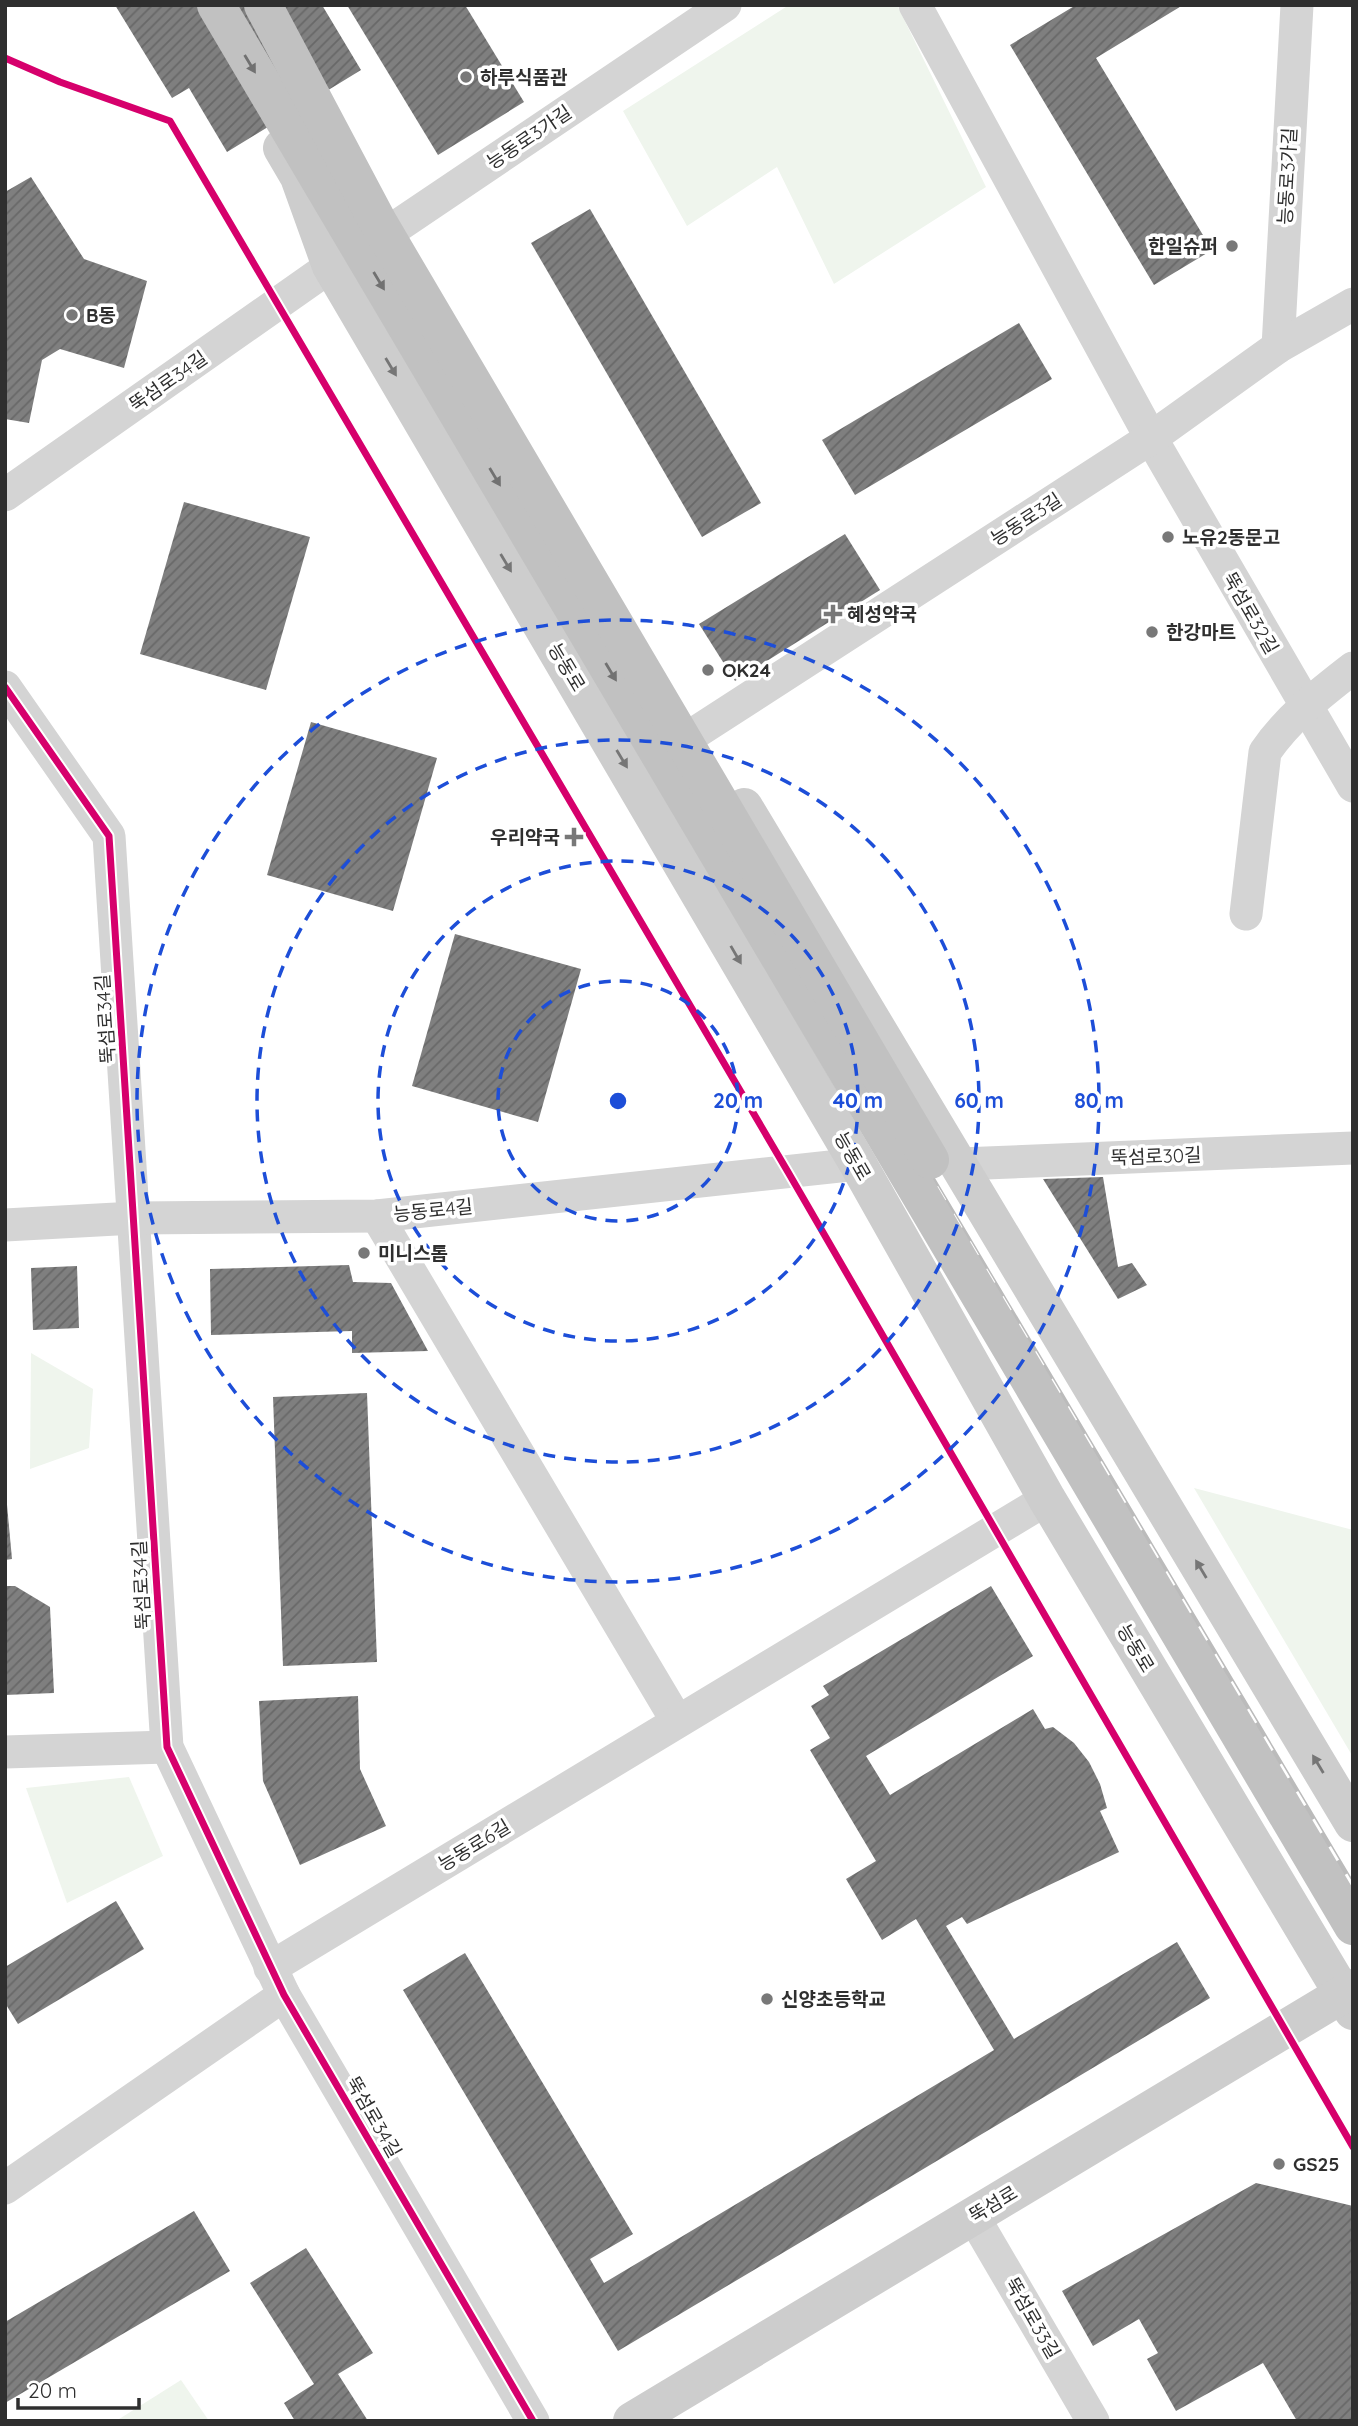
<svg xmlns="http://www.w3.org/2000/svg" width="1358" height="2426" font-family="Quicksand,'Noto Sans KR',sans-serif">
  <defs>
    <pattern id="building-hatch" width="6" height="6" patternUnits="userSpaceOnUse" patternTransform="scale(1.75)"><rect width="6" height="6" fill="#7f7f7f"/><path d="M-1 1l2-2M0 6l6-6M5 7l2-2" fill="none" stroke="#686868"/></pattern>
  </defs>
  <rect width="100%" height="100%" fill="#fff"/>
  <g fill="#eff5ed">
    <path d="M 789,5 L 897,5 L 986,187 L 834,284 L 777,167 L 687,226 L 623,111 Z"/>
    <path d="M 31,1353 L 93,1389 L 89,1448 L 30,1469 Z"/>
    <path d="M 1194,1488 L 1353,1530 L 1353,1757 Z"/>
    <path d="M 129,1777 L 163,1856 L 67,1903 L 26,1788 Z"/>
    <path d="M 181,2380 L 209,2421 L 116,2421 Z"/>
  </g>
  <g fill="url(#building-hatch)">
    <path d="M 115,5 L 322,5 L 361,70 L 227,152 L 189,88 L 172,98 Z"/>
    <path d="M 347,5 L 465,5 L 524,102 L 438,155 Z"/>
    <path d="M 1076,5 L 1183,5 L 1096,58 L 1212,250 L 1154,285 L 1010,45 Z"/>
    <path d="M 31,177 L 84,259 L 147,281 L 124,368 L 60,349 L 42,360 L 29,423 L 5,419 L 5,192 Z"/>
    <path d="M 590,209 L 761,503 L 702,537 L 531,243 Z"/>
    <path d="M 1019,323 L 1052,379 L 855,495 L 822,440 Z"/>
    <path d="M 184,502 L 310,537 L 266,690 L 140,654 Z"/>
    <path d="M 845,534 L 880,590 L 735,681 L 699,624 Z"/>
    <path d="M 311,722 L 437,758 L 393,911 L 267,875 Z"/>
    <path d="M 455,934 L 581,969 L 538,1122 L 412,1086 Z"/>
    <path d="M 1103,1177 L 1118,1267 L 1132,1263 L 1147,1285 L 1118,1299 L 1043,1179 Z"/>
    <path d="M 349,1265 L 353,1282 L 391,1283 L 428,1351 L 352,1353 L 352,1331 L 211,1335 L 210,1269 Z"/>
    <path d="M 77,1266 L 79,1328 L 33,1330 L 31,1268 Z"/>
    <path d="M 367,1393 L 377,1662 L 283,1666 L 273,1397 Z"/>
    <path d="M 5,1483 L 12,1559 L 5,1560 Z"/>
    <path d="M 5,1586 L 15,1586 L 50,1607 L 54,1693 L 5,1695 Z"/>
    <path d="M 991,1586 L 1033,1656 L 866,1756 L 890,1795 L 1033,1709 L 1045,1729 L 1053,1727 L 1074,1743 L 1089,1762 L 1100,1784 L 1107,1808 L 1100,1811 L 1119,1852 L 967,1924 L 962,1917 L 946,1926 L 1014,2039 L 1177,1942 L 1210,1998 L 618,2351 L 403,1990 L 465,1953 L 633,2234 L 590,2259 L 604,2283 L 994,2050 L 916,1919 L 882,1940 L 846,1879 L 876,1861 L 810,1750 L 830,1738 L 811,1706 L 829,1695 L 823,1686 Z"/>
    <path d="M 358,1696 L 360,1769 L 386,1826 L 300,1865 L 263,1781 L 259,1701 Z"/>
    <path d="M 116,1901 L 144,1949 L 18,2024 L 5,2003 L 5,1967 Z"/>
    <path d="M 1256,2183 L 1353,2206 L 1353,2421 L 1297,2421 L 1263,2363 L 1176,2411 L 1147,2359 L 1158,2353 L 1139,2319 L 1093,2346 L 1062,2291 Z"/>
    <path d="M 194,2211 L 230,2271 L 5,2403 L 5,2322 Z"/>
    <path d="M 306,2248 L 373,2353 L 338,2374 L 368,2421 L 295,2421 L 284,2403 L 314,2384 L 250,2283 Z"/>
  </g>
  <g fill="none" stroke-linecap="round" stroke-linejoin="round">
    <g stroke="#d4d4d4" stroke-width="33">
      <path d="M 915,5 L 1151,438 L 1353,786"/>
      <path d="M 1278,347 L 1297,5"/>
      <path d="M 5,495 L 331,266 L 393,229 L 725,5"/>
      <path d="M 5,687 L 109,836 L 167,1747 L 284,1995 L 533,2421"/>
      <path d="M 698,731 L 1151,438 L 1278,347 L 1353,304"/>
      <path d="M 1246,914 L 1265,752 C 1289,717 1320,694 1353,668"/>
      <path d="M 960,1164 L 1353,1148"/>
      <path d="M 377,1216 L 677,1721"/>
      <path d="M 5,1225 L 135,1218 L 377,1216 L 858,1164"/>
      <path d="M 5,1752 L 167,1747"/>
      <path d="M 270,1968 L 1047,1499"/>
      <path d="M 5,2188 L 284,1995"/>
      <path d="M 973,2216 L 1093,2421"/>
    </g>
    <g stroke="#cdcdcd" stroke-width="38">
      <path d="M 282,148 L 299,177 L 331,266 L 858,1164 L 1047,1499 L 1353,2011"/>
      <path d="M 744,807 L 1353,1823"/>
      <path d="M 632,2421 L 1353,1988"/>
    </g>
    <g stroke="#bbb" stroke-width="8">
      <g id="rail">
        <path d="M 204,5 L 1353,1933"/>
        <path d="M 232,5 L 1353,1888"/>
      </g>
    </g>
    <use href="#rail" stroke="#fff" stroke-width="5" stroke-dasharray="16" stroke-linecap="butt"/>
    <g stroke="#c1c1c1" stroke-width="38">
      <path d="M 216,5 L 1353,1926"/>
      <path d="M 263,5 L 378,222 L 930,1160"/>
    </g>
    <g stroke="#fff" stroke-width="11">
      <g id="cycleway">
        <path d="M 5,58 L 60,82 L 170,121 L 788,1172 L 1353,2147"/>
        <path d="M 5,687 L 109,836 L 167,1747 L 284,1995 L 533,2421"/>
      </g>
    </g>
    <use href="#cycleway" stroke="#d6006c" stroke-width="7"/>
  </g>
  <defs><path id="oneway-solid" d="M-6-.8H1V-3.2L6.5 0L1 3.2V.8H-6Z" transform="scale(1.75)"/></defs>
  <g fill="#717171">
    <use href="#oneway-solid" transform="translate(250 64) rotate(59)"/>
    <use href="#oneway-solid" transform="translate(379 281) rotate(59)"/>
    <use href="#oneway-solid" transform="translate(495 477) rotate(59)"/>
    <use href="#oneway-solid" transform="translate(611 672) rotate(59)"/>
  </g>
  <g fill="#767676">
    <use href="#oneway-solid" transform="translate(391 367) rotate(59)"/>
    <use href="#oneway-solid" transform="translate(506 563) rotate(59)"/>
    <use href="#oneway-solid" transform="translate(622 759) rotate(59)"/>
    <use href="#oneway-solid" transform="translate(736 955) rotate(60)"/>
    <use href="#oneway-solid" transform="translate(1201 1569) rotate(-121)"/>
    <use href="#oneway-solid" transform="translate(1318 1764) rotate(-121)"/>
  </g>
  <g fill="none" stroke="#1d4ed8" stroke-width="3.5" stroke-dasharray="12 9">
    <circle cx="618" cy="1101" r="120"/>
    <circle cx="618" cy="1101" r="240"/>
    <circle cx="618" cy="1101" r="361"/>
    <circle cx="618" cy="1101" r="481"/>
  </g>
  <g fill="#787878" stroke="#fff" stroke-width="2.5">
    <circle cx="466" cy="77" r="7"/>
    <circle cx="1232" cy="246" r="7"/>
    <circle cx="72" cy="315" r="7"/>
    <circle cx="1168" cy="537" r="7"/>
    <path d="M829.5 603.5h7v7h7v7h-7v7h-7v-7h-7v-7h7z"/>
    <circle cx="1152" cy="632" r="7"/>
    <circle cx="708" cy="670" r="7"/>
    <path d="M570.5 826.5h7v7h7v7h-7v7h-7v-7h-7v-7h7z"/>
    <circle cx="364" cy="1253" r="7"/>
    <circle cx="767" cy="1999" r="7"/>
    <circle cx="1279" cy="2164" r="7"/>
  </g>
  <g text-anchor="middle" stroke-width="7" stroke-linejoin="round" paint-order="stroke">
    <g font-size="19" font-weight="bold" fill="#2f2f2f" stroke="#fff" text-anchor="start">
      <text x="480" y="84">하루식품관</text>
      <text x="1218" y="253" text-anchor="end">한일슈퍼</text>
      <text x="86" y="322">B동</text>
      <text x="1182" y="544">노유2동문고</text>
      <text x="847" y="621">혜성약국</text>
      <text x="1166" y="639">한강마트</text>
      <text x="722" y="677">OK24</text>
      <text x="560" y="844" text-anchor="end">우리약국</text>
      <text x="378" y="1260">미니스톱</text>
      <text x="781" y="2006">신양초등학교</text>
      <text x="1293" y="2171">GS25</text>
    </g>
    <g font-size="19" fill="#2f2f2f" stroke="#fff">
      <text transform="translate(529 137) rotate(-34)" y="7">능동로3가길</text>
      <text transform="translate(1287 176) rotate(-87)" y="7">능동로3가길</text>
      <text transform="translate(168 381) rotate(-35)" y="7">뚝섬로34길</text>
      <text transform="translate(1026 519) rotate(-33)" y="7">능동로3길</text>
      <text transform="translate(1251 613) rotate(60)" y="7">뚝섬로32길</text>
      <text transform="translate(567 667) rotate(59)" y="7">능동로</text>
      <text transform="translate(105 1019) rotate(-94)" y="7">뚝섬로34길</text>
      <text transform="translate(853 1156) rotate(60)" y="7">능동로</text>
      <text transform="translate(1156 1156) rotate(-2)" y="7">뚝섬로30길</text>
      <text transform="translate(433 1210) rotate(-6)" y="7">능동로4길</text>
      <text transform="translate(141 1585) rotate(-93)" y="7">뚝섬로34길</text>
      <text transform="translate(1136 1648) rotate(59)" y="7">능동로</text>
      <text transform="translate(474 1845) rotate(-31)" y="7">능동로6길</text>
      <text transform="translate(374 2117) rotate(60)" y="7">뚝섬로34길</text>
      <text transform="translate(993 2204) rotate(-31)" y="7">뚝섬로</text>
      <text transform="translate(1033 2318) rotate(60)" y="7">뚝섬로33길</text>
    </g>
  </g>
  <circle cx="618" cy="1101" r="10" fill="#1d4ed8" stroke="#fff" stroke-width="3.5"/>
  <g font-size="21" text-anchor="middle" font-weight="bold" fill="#1d4ed8" stroke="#fff" stroke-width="7" stroke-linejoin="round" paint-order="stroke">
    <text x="738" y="1108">20 m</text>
    <text x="858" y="1108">40 m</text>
    <text x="979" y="1108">60 m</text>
    <text x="1099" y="1108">80 m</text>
  </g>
  <rect width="1358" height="2426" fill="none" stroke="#2f2f2f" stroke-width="14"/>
  <path d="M18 2398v10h121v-10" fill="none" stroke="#2f2f2f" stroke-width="3.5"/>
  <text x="28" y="2398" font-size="21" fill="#2f2f2f" stroke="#ffffff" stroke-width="5" paint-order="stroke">20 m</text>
</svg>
